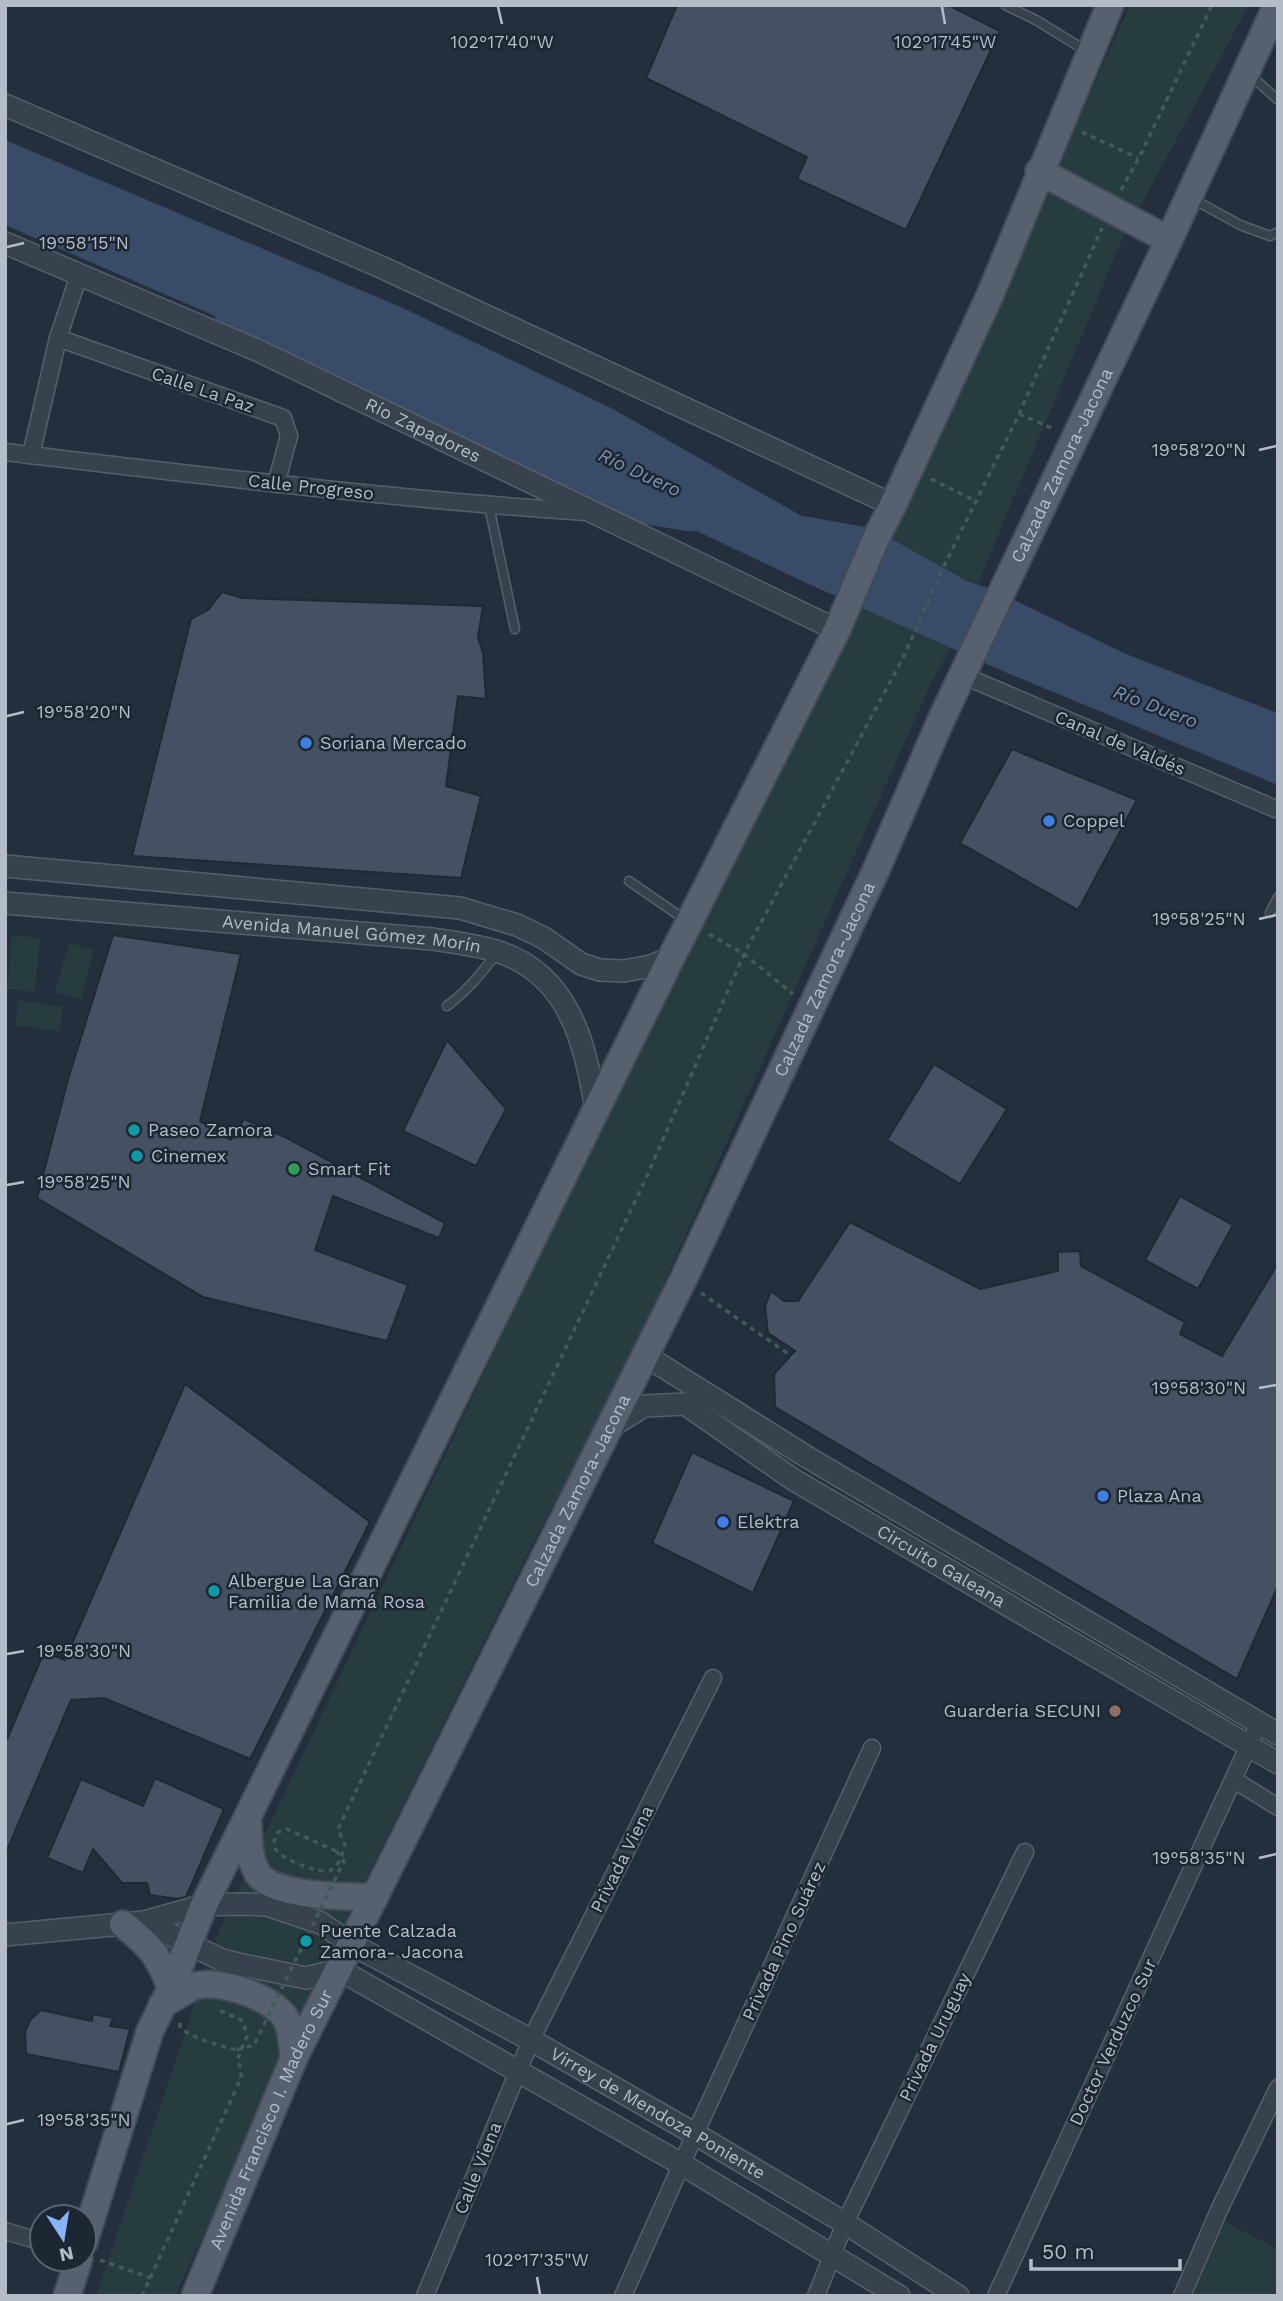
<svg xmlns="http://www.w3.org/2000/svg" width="1283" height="2301" font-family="'Work Sans',sans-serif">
  <rect width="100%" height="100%" fill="#242f3e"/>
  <g fill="#263c3f">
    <path d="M 1130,5 L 1249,5 L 1122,240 L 981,576 L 945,658 L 931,683 L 627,1367 L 531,1547 L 347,1918 L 328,1968 L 175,2296 L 96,2296 L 220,1929 L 604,1120 L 858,619 L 889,539 Z"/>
    <path d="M 12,935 L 40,938 L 35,992 L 7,989 Z"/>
    <path d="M 69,943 L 94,950 L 81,999 L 55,992 Z"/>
    <path d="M 18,1000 L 63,1007 L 60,1032 L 16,1025 Z"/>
    <path d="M 1225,2222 L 1278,2249 L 1278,2296 L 1193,2295 Z"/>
  </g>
  <path fill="#394c67" d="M 5,140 L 403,308 L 611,408 L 814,523 L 1017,627 L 1166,690 L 1278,721 L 1278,785 L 1005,672 L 802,581 L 552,462 L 5,225 Z"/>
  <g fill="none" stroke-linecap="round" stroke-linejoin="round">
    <g stroke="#394c67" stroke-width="35">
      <path d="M 232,322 L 619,502 L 691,514"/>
      <path d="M 805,534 L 866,545 L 960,597 L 984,605 L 1119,670 L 1278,732"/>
    </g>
  </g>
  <g fill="#455162" stroke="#1f2835" stroke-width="2">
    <path d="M 677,5 L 948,5 L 1000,31 L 906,230 L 797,179 L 807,157 L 646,78 Z"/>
    <path d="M 222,592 L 242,598 L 483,606 L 478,638 L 483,652 L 486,699 L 458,696 L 446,786 L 481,796 L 461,878 L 132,856 L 191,619 L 208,610 Z"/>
    <path d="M 1012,749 L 1137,800 L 1078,910 L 960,843 Z"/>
    <path d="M 113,935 L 241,954 L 200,1121 L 231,1140 L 244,1119 L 287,1138 L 445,1223 L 439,1238 L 333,1196 L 315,1250 L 408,1285 L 387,1341 L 203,1297 L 37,1198 L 69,1076 Z"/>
    <path d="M 447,1040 L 506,1109 L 476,1166 L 403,1131 Z"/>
    <path d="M 934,1064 L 1007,1109 L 960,1184 L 887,1140 Z"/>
    <path d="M 1180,1196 L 1233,1225 L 1198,1289 L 1145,1260 Z"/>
    <path d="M 850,1222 L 980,1289 L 1058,1271 L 1058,1252 L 1080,1251 L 1081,1266 L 1185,1322 L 1180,1334 L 1222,1356 L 1278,1263 L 1278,1586 L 1237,1679 L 775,1407 L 774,1374 L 795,1351 L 768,1333 L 765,1306 L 771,1291 L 784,1301 L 798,1301 Z"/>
    <path d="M 185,1384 L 370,1522 L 250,1759 L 104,1698 L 71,1700 L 5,1855 L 5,1744 L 44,1652 L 65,1660 Z"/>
    <path d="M 692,1452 L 794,1501 L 753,1593 L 652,1543 Z"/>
    <path d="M 155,1778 L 224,1809 L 186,1897 L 178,1899 L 150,1895 L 147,1883 L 122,1883 L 93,1849 L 83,1873 L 47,1858 L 81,1779 L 143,1806 Z"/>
    <path d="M 41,2010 L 92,2021 L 93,2014 L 113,2018 L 110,2026 L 130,2029 L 119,2072 L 26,2054 L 25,2032 L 31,2019 Z"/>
  </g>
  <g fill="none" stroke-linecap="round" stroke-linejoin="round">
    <g stroke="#565f6c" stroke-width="11">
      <g id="service">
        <path d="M 1005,5 L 1036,20 L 1088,52"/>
        <path d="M 1249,74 L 1278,100"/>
        <path d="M 1191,198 L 1240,225 L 1270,236 L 1278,232"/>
        <path d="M 489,506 L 515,629"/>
        <path d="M 629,881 L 687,921"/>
        <path d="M 1270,913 L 1278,897"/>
        <path d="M 447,1006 C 467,991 481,974 496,954"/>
      </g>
    </g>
    <g stroke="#565f6c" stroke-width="19">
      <g id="minor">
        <path d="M 58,338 L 283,418 L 289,436 L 276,484"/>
        <path d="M 5,452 C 199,475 392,499 586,512"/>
        <path d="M 31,455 L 58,338 L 79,275"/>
        <path d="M 962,675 L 1278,810"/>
        <path d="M 1234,1780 L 1278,1807"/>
        <path d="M 5,2231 L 42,2242"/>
        <path d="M 425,2296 L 531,2040 L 713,1678"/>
        <path d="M 623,2296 L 695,2134 L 872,1748"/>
        <path d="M 816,2296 L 845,2223 L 1025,1852"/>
        <path d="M 996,2296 L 1259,1723"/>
        <path d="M 1182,2296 L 1220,2208 L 1278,2088"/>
      </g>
    </g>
    <g stroke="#565f6c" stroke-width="24">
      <g id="tertiary">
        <path d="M 5,105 L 381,267 L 893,505"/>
        <path id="s1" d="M 5,243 L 259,351 L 837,630"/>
        <path d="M 5,866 L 460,908 L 517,925 L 544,938 L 581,964 L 600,970 L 624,971 L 651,966 L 671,958"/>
        <path id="s2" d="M 5,903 L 432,939 C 453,942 475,945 496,951 C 569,973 586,1044 596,1111"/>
        <path d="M 646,1356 L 807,1457 L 1278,1734"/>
        <path id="s3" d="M 607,1429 L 644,1406 L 685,1404 L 794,1480 L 1278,1763"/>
        <path d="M 144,1922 L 222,1960 L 238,1964 L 306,1978 L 340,1970 L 683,2165 L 899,2296"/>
        <path id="s4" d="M 5,1935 L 144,1922 L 204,1905 L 241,1904 L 267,1905 L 321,1923 L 351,1944 L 531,2040 L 695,2134 L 845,2223 L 958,2296"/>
      </g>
    </g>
    <g stroke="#414a57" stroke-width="30">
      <g id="primary">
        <path d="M 1039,171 L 1169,240"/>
        <path d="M 248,1820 C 249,1838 248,1858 258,1874 C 274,1897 349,1897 375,1897"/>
        <path d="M 123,1924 C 152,1948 157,1953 171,1988"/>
        <path d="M 162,2005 C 172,1999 184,1991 195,1986 C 217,1978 277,1998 287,2021 C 292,2032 292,2047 294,2058"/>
        <path d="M 84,2242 L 150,2031 L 171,1988 L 204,1905 L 671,958 L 837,630 L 877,536 L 893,505 L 991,293 L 1110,5"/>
        <path d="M 67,2296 L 79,2259"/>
        <path id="s5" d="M 195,2296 L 294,2058 L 683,1280 L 877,868 L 941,720 L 1169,240 L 1277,5"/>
      </g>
    </g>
    <g stroke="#44595c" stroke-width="3.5" stroke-dasharray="5 5" stroke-linecap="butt">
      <path d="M 1082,132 L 1138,158"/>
      <path d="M 1121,190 L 1139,158 L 1212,5"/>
      <path d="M 1019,414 L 1056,430"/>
      <path d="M 931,479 L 976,501"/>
      <path d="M 709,934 L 744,954 L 793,994"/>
      <path d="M 701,1293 L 797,1360"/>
      <path d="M 336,1851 L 287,1829 L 278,1832 C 275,1837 273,1842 275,1848 C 279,1859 321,1875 331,1870 C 340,1865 342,1854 345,1845 L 338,1829 L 647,1176 L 744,954 L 904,656 L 943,568 L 1019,414 L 1102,228"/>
      <path d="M 180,2023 L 180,2028 C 198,2040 217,2045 237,2050"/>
      <path d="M 100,2260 L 151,2278"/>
      <path d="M 142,2296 L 241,2078 L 241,2068 L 237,2060 L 247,2036 L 243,2021 L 219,2010"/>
    </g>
    <use href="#service" stroke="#38414e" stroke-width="8"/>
    <use href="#minor" stroke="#38414e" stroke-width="16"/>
    <use href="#tertiary" stroke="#38414e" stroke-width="21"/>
    <use href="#primary" stroke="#56606e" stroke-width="26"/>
    <path stroke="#44595c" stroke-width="3.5" stroke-dasharray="5 5" stroke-linecap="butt" d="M 237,2050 L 254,2045 L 344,1861 L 336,1851"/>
  </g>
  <path fill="none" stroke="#b4bcc9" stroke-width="2.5" d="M 498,7 L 502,24M 942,7 L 945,24M 7,247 L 24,243M 1259,450 L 1276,446M 7,716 L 24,712M 1259,919 L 1276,915M 7,1185 L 24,1182M 1259,1388 L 1276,1385M 7,1654 L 24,1651M 1259,1858 L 1276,1854M 7,2124 L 24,2120M 537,2277 L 540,2294"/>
  <g fill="#3f7fe0" stroke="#1d2633" stroke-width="2.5">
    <circle cx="306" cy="743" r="7"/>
    <circle cx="1049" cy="821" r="7"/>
    <circle cx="1103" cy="1496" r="7"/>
    <circle cx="723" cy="1522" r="7"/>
  </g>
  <g fill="#0f9aa8" stroke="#1d2633" stroke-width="2.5">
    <circle cx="134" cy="1130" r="7"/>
    <circle cx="137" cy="1156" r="7"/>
    <circle cx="214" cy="1591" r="7"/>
    <circle cx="306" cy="1941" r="7"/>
  </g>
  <circle fill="#2e9e5b" stroke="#1d2633" stroke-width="2.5" cx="294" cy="1169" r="7"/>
  <circle fill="#8d6e63" stroke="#1d2633" stroke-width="2.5" cx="1115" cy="1711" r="7"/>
  <g text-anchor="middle" stroke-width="5" stroke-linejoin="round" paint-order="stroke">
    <g font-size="18" fill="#b4bcc9" stroke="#1d2633">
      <text transform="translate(203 390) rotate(19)" y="6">Calle La Paz</text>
      <text dy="6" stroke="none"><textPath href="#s1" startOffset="458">Río Zapadores</textPath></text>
      <text dy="6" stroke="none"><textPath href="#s5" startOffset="2026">Calzada Zamora-Jacona</textPath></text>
      <text transform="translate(311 487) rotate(6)" y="6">Calle Progreso</text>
      <text transform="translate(1120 743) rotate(23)" y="6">Canal de Valdés</text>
      <text dy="6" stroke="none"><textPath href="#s2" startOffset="348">Avenida Manuel Gómez Morín</textPath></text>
      <text dy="6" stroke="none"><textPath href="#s5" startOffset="1460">Calzada Zamora-Jacona</textPath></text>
      <text dy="6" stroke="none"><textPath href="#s5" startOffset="892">Calzada Zamora-Jacona</textPath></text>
      <text dy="6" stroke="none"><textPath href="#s3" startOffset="388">Circuito Galeana</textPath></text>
      <text transform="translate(622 1859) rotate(-63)" y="6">Privada Viena</text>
      <text transform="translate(784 1941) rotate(-65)" y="6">Privada Pino Suárez</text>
      <text transform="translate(935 2037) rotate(-64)" y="6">Privada Uruguay</text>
      <text transform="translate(1113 2042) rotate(-65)" y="6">Doctor Verduzco Sur</text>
      <text dy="6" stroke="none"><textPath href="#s4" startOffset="709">Virrey de Mendoza Poniente</textPath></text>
      <text dy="6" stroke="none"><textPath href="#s5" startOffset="192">Avenida Francisco I. Madero Sur</textPath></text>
      <text transform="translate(478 2168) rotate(-68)" y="6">Calle Viena</text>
    </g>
    <g font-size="18" fill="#b4bcc9" stroke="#1d2633" text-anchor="start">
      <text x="320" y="749">Soriana Mercado</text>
      <text x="1063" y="827">Coppel</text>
      <text x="148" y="1136">Paseo Zamora</text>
      <text x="151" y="1162">Cinemex</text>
      <text x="308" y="1175">Smart Fit</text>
      <text x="1117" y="1502">Plaza Ana</text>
      <text x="737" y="1528">Elektra</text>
      <text x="228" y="1587">Albergue La Gran<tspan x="228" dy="21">Familia de Mamá Rosa</tspan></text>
      <text x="1101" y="1717" text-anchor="end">Guardería SECUNI</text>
      <text x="320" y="1937">Puente Calzada<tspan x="320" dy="21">Zamora- Jacona</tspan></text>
    </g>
    <g font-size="19" font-style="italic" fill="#7c92b1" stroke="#1d2633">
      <text transform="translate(640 472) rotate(25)" y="7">Río Duero</text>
      <text transform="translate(1156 706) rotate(21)" y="7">Río Duero</text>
    </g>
  </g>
  <g font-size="18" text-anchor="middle" fill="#b4bcc9" stroke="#1d2633" stroke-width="5" stroke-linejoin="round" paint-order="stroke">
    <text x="502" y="48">102°17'40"W</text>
    <text x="945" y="48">102°17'45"W</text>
    <text x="84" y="249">19°58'15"N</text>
    <text x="1199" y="456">19°58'20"N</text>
    <text x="84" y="718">19°58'20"N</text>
    <text x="1199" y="925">19°58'25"N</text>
    <text x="84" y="1188">19°58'25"N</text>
    <text x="1199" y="1394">19°58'30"N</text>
    <text x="84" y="1657">19°58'30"N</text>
    <text x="1199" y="1864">19°58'35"N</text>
    <text x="84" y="2126">19°58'35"N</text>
    <text x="537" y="2266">102°17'35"W</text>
  </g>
  <rect width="1283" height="2301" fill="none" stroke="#b4bcc9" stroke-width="14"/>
  <g transform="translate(63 2238) rotate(168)"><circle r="33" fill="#1d2633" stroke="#59626f" stroke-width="2"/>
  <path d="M0-5L12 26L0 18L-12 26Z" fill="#8ab4f8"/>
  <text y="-10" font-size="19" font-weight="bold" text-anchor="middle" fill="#b4bcc9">N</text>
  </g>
  <path d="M1031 2259v10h149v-10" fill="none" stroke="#b4bcc9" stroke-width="3.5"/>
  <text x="1042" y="2259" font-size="21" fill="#b4bcc9" stroke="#1d2633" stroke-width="5" paint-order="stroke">50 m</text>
</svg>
